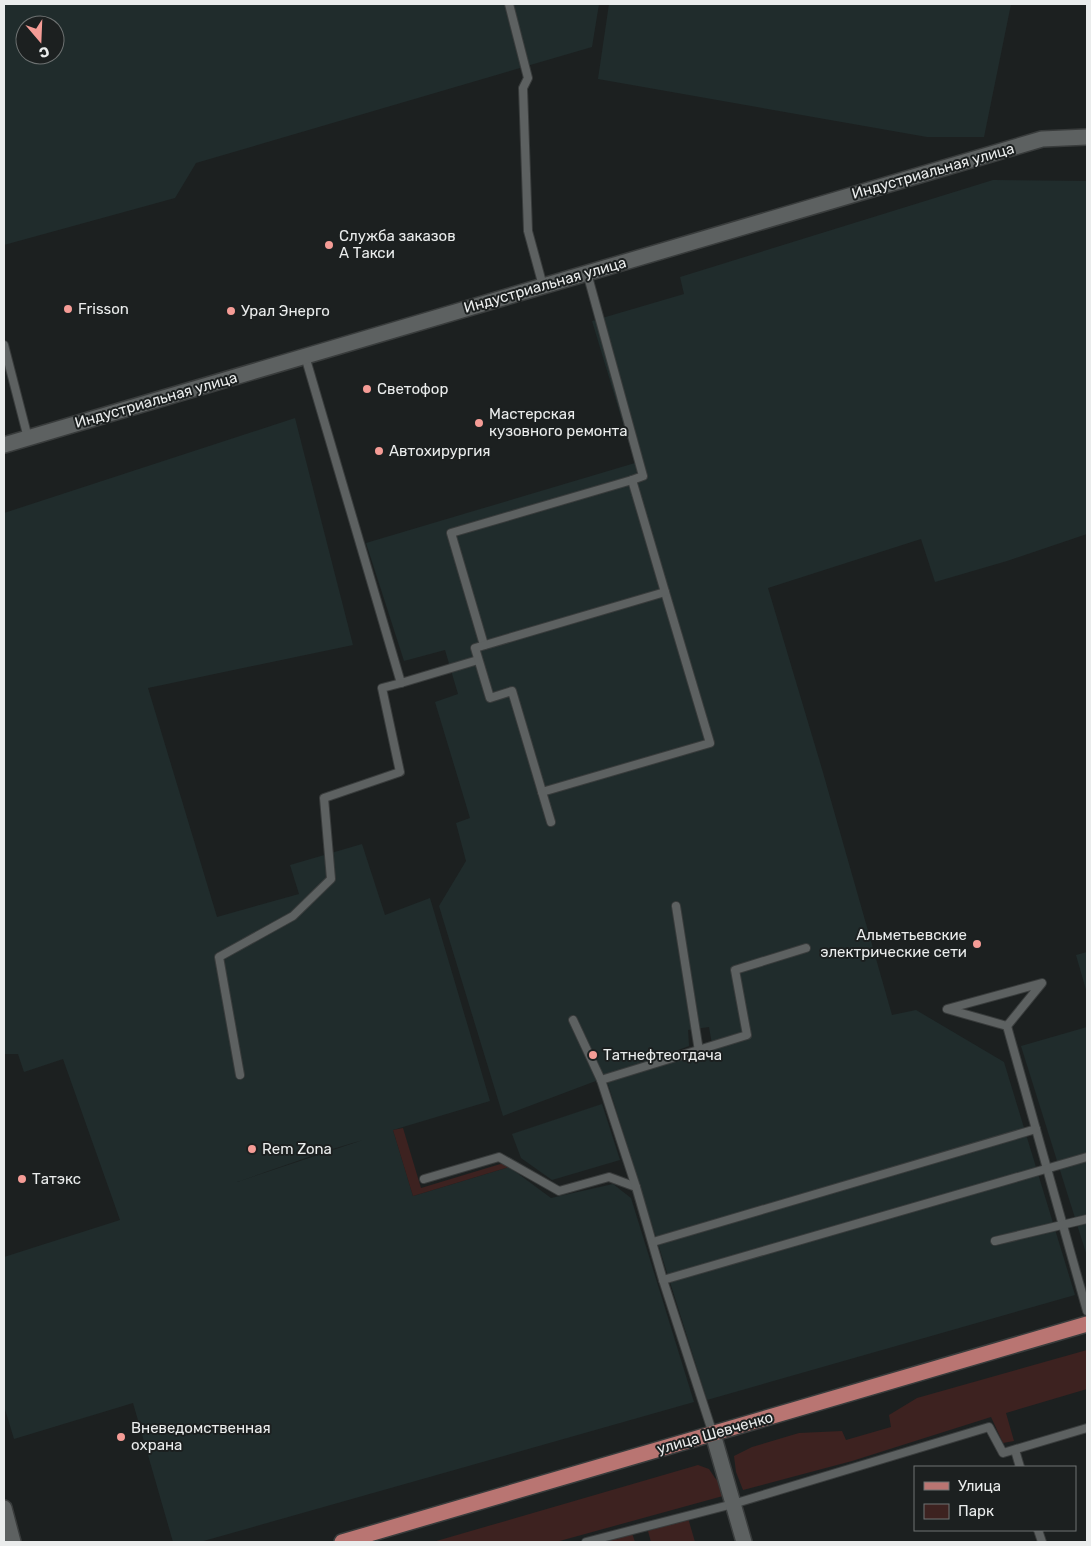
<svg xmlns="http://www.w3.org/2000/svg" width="1091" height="1546" font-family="Rubik,sans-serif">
  <rect width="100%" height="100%" fill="#1c2020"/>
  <g fill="#202c2c" fill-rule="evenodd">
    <path d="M 4,4 L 599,4 L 592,47 L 196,163 L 175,198 L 4,245 ZM 25,25 L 55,25 L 55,55 L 25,55 Z"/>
    <path d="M 609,4 L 1011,4 L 984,137 L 927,137 L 598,79 Z"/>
    <path d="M 993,180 L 1087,181 L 1087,534 L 1007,561 L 935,582 L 921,539 L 768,588 L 822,769 L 892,1015 L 916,1010 L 1004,1062 L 1075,1295 L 707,1400 L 607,1081 L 713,1050 L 709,1027 L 688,1030 L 689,1046 L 503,1116 L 439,906 L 466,861 L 456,823 L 470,818 L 435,702 L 458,694 L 445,650 L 404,661 L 366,543 L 635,463 L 592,321 L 684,294 L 680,277 Z"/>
    <path d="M 295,418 L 353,645 L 148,688 L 217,917 L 299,894 L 290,865 L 362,844 L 385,915 L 430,898 L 490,1101 L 393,1130 L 413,1196 L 509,1167 L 551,1198 L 613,1184 L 631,1198 L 694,1402 L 200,1542 L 173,1542 L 133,1403 L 14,1439 L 4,1406 L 4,1257 L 120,1220 L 63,1059 L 24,1072 L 18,1054 L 4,1054 L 4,513 ZM 363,1140 L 237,1182 L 329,1150 Z"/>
    <path d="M 1087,952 L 1087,993 L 1076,955 Z"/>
    <path d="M 1087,1027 L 1087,1256 L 1021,1046 Z"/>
    <path d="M 602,1104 L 620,1160 L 552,1180 L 521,1158 L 512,1134 Z"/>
  </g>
  <g fill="#3d2220">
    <path d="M 403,1128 L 421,1188 L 507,1162 L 509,1167 L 413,1196 L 393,1130 Z"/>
    <path d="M 1087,1350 L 1087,1389 L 1006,1413 L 1014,1441 L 1003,1443 L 991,1417 L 852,1461 L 743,1490 L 736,1472 L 734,1456 L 752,1447 L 799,1433 L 842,1431 L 846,1440 L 891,1427 L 889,1415 L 917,1398 Z"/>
    <path d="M 698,1465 L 709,1469 L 715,1478 L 719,1482 L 723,1496 L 556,1542 L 433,1542 Z"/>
    <path d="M 688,1518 L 695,1542 L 651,1542 L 648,1531 Z"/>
    <path d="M 632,1533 L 635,1542 L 603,1542 Z"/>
  </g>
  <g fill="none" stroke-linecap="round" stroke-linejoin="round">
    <g stroke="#393c3c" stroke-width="10">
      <g id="lane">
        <path d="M 509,4 L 528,78 L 523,88 L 528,231 L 543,286"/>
        <path d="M 4,345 L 28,438"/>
        <path d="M 305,356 L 401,683 L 478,660"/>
        <path d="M 484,645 L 451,533 L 632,480"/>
        <path d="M 542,792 L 710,743 L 665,592"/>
        <path d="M 551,822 L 512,691 L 490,698 L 475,648 L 665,592 L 632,480 L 643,476 L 587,273"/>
        <path d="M 676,906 L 699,1051"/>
        <path d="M 1042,983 L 1007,1026 L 947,1009 Z"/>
        <path d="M 573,1020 L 601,1080"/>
        <path d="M 1007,1026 L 1087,1311"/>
        <path d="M 240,1075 L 219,957 L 293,916 L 331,879 L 324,798 L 400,772 L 382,688 L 401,683"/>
        <path d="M 424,1179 L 499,1157 L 559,1191 L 609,1177 L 636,1187 L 663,1280 L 713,1434"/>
        <path d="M 636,1187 L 601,1080 L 747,1035 L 735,970 L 806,948"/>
        <path d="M 995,1241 L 1087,1219"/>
        <path d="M 653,1242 L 1036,1129"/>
        <path d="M 663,1280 L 1087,1157"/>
        <path d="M 1015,1450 L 1020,1467"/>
        <path d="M 1038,1530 L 1042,1542"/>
        <path d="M 586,1542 L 733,1504 L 989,1427 L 1003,1453 L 1087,1428"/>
      </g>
    </g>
    <g stroke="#393c3c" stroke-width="18">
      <g id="secondary">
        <path d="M 4,445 L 1042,139 L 1087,137"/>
        <path d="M 713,1434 L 744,1542"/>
        <path d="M 4,1508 L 13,1542"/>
      </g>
    </g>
    <g stroke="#393c3c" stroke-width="18">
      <path id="primary" d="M 342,1542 L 1087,1324"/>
    </g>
    <use href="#lane" stroke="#5d6161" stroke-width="8"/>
    <use href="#secondary" stroke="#5d6161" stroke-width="15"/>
    <use href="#primary" stroke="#b97572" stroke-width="15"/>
  </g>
  <g fill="#f59c96" stroke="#1c2020" stroke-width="2">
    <circle cx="329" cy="245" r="5"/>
    <circle cx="68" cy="309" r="5"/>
    <circle cx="231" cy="311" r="5"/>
    <circle cx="367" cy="389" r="5"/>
    <circle cx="479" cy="423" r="5"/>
    <circle cx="379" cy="451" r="5"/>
    <circle cx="977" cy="944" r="5"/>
    <circle cx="593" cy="1055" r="5"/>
    <circle cx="252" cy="1149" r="5"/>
    <circle cx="22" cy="1179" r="5"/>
    <circle cx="121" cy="1437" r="5"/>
  </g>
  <g text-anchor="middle" stroke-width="4" stroke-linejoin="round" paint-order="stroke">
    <g font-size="15" fill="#eaecec" stroke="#1c2020">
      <text transform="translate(933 171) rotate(-16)" y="5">Индустриальная улица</text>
      <text transform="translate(545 285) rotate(-16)" y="5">Индустриальная улица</text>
      <text transform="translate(156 400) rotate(-16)" y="5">Индустриальная улица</text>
      <text transform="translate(715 1433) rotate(-16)" y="5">улица Шевченко</text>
    </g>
    <g font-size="15" fill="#eaecec" stroke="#1c2020" text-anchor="start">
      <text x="339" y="241">Служба заказов<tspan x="339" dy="17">А Такси</tspan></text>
      <text x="78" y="314">Frisson</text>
      <text x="241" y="316">Урал Энерго</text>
      <text x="377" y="394">Светофор</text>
      <text x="489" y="419">Мастерская<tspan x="489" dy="17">кузовного ремонта</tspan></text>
      <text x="389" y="456">Автохирургия</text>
      <text x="967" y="940" text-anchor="end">Альметьевские<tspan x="967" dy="17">электрические сети</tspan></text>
      <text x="603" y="1060">Татнефтеотдача</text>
      <text x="262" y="1154">Rem Zona</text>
      <text x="32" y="1184">Татэкс</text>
      <text x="131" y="1433">Вневедомственная<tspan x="131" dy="17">охрана</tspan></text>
    </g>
  </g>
  <rect width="1091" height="1546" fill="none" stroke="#eaecec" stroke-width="10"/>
  <rect x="914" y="1466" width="162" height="65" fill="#1c2020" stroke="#6e7272"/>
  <rect x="924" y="1482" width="25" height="8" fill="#b97572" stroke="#6e7272"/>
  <text x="958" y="1491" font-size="15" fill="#eaecec">Улица</text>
  <rect x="924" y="1504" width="25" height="15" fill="#3d2220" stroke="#6e7272"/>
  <text x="958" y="1516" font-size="15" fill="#eaecec">Парк</text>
  <g transform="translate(40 40) rotate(161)"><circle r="24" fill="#1c2020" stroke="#6e7272"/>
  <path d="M0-4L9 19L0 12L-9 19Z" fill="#f59c96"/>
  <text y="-8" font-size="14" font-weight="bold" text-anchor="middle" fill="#eaecec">С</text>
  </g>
</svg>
